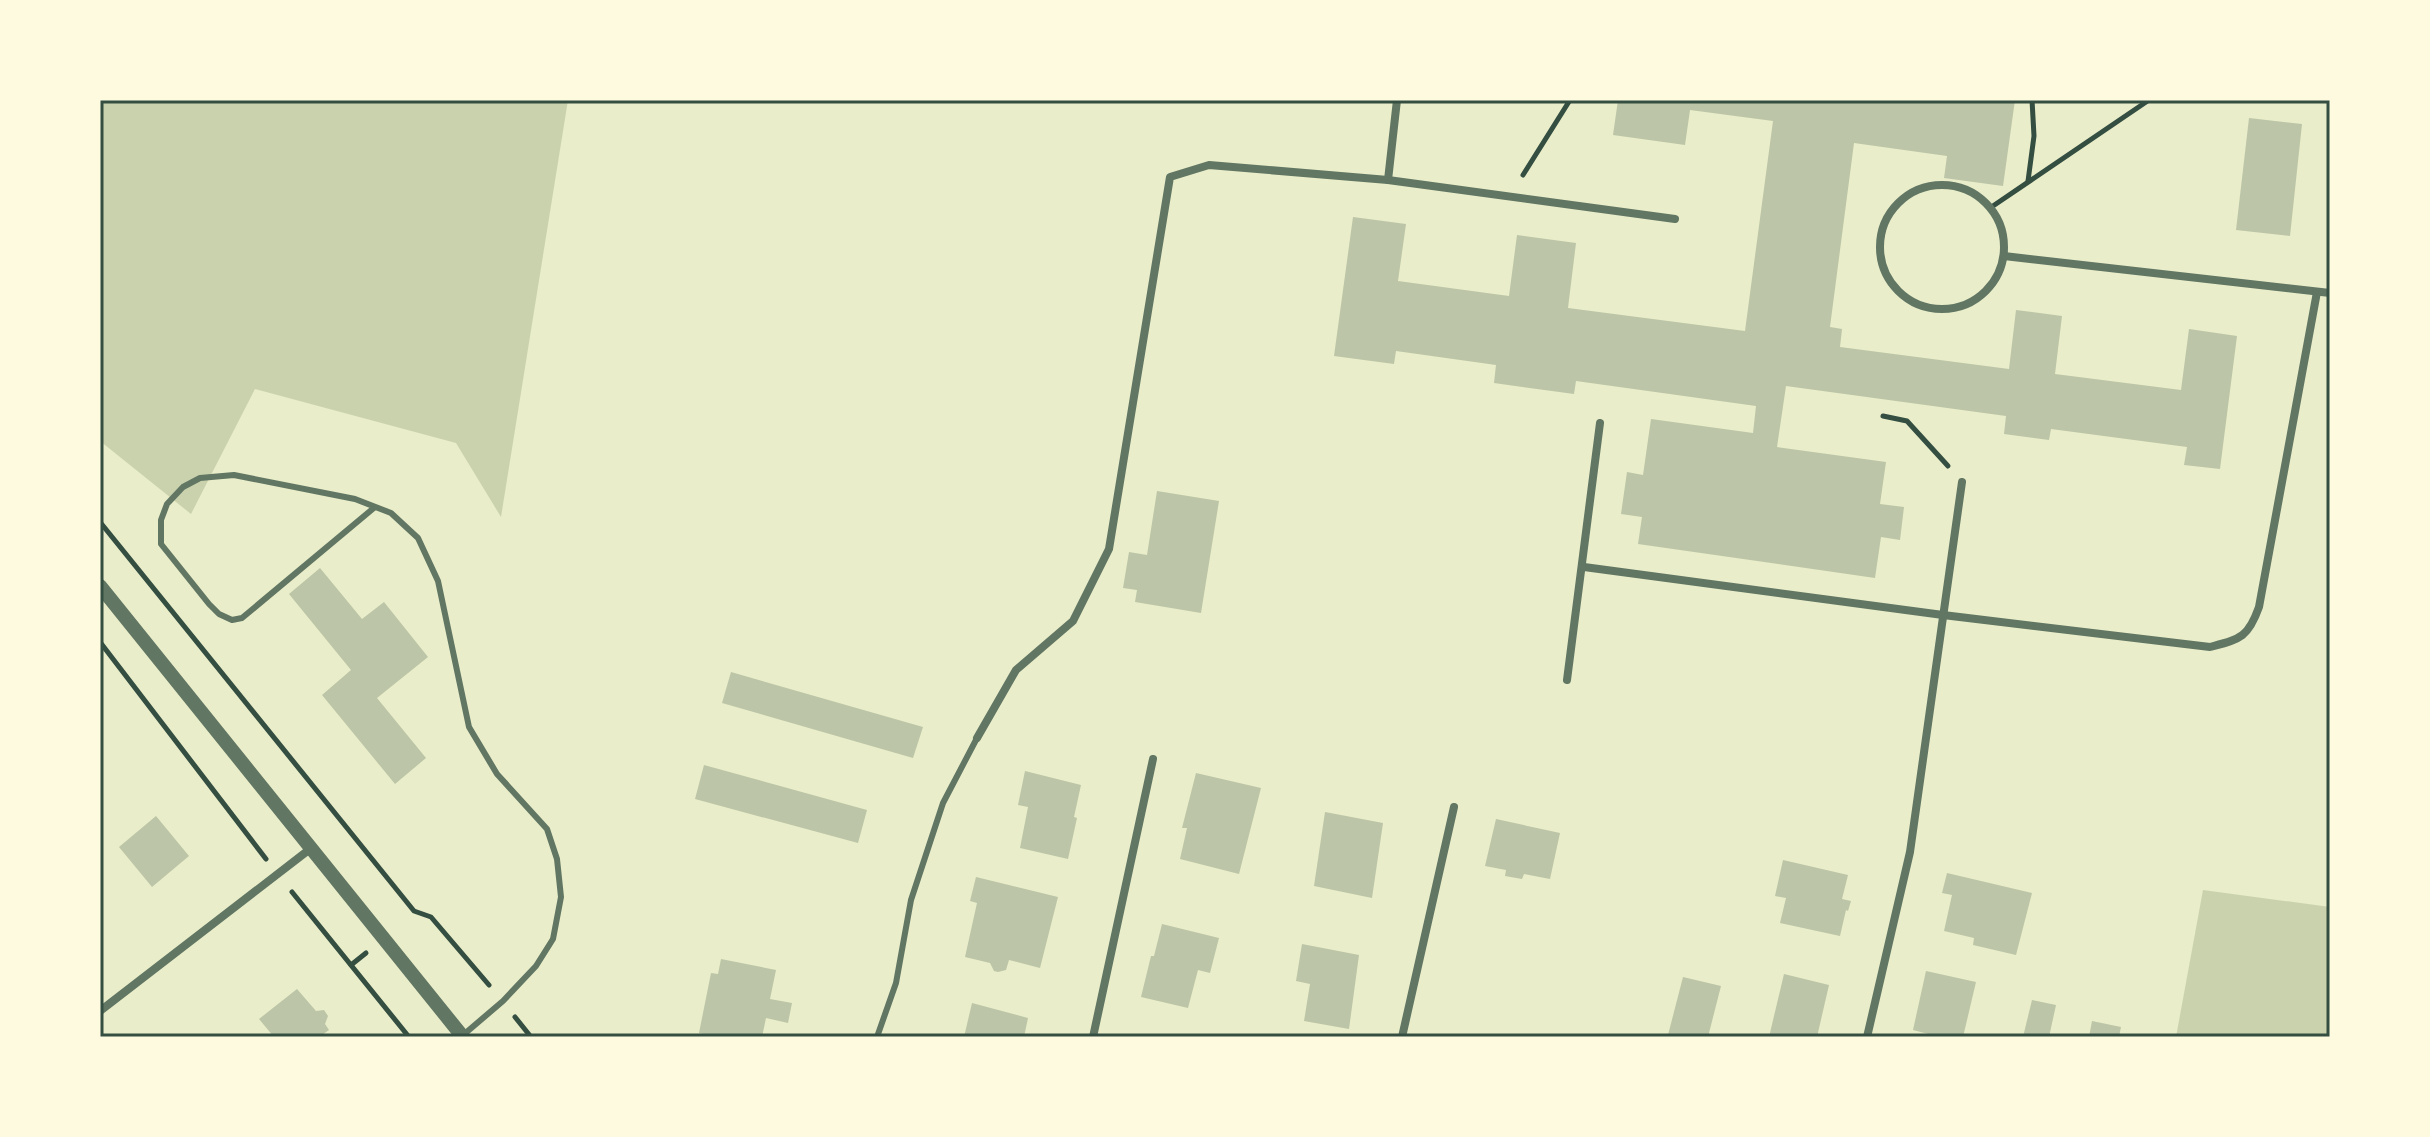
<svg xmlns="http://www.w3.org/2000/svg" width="2430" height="1137" font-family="Inter,sans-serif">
  <rect width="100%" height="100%" fill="#e9edc9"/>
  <g fill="#cad2ad">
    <path d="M 100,100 L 568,100 L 501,517 L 456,443 L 255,389 L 191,514 L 100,441 Z"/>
    <path d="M 2203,890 L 2330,907 L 2330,1037 L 2176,1037 Z"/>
  </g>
  <g fill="#bcc5a7">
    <path d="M 1618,100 L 2015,100 L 2003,186 L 1944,178 L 1947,156 L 1854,143 L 1830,327 L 1842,329 L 1840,347 L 2009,369 L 2016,310 L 2062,316 L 2055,374 L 2181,390 L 2189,329 L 2237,336 L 2220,469 L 2184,465 L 2187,447 L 2051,429 L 2049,440 L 2004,434 L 2006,416 L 1786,386 L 1777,447 L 1886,462 L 1880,504 L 1904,507 L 1900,540 L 1881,537 L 1875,578 L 1638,544 L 1642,517 L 1621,514 L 1627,472 L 1643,475 L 1651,419 L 1753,433 L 1756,406 L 1576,381 L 1574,394 L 1494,383 L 1496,365 L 1396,351 L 1394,364 L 1334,356 L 1353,217 L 1406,224 L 1398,281 L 1509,296 L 1517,235 L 1576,243 L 1568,308 L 1745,331 L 1773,121 L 1690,110 L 1685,145 L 1613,135 Z"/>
    <path d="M 2249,118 L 2302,124 L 2290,236 L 2236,230 Z"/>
    <path d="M 1157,491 L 1219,501 L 1201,613 L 1135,602 L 1137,590 L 1123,588 L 1129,552 L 1147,555 Z"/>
    <path d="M 320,568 L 362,619 L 384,602 L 428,657 L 377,698 L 426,758 L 395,784 L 322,695 L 351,670 L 289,594 Z"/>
    <path d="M 731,672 L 923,727 L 913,758 L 722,703 Z"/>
    <path d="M 704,765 L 867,810 L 858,843 L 695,799 Z"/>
    <path d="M 1025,771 L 1081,785 L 1074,817 L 1077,818 L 1068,859 L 1020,848 L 1028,807 L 1018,805 Z"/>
    <path d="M 1196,773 L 1261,788 L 1239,874 L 1180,859 L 1187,828 L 1182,828 Z"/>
    <path d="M 1325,812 L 1383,823 L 1372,898 L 1314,886 Z"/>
    <path d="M 156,816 L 189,856 L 152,887 L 119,847 Z"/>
    <path d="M 1496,819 L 1560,833 L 1550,879 L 1524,874 L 1522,879 L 1505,876 L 1506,870 L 1485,866 Z"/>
    <path d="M 1783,860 L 1848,875 L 1842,899 L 1851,901 L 1848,911 L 1846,910 L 1840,936 L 1780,923 L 1786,898 L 1775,896 Z"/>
    <path d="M 1947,873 L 2032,893 L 2016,955 L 1973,945 L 1974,938 L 1944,931 L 1952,895 L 1942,893 Z"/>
    <path d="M 976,877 L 1058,897 L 1040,968 L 1009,960 L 1006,970 L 998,972 L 994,971 L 990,963 L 965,957 L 977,903 L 970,901 Z"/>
    <path d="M 1162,924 L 1219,938 L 1210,973 L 1198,970 L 1188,1008 L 1141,997 L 1151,956 L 1154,956 Z"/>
    <path d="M 1302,944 L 1359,955 L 1349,1029 L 1304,1021 L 1310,984 L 1296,981 Z"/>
    <path d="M 721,959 L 776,970 L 770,999 L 792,1003 L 788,1023 L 766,1018 L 762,1037 L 705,1037 L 706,1035 L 699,1033 L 711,973 L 718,974 Z"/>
    <path d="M 1926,971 L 1976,982 L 1963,1037 L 1940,1037 L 1913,1030 Z"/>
    <path d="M 1784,974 L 1829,985 L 1817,1037 L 1769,1037 Z"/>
    <path d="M 1683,977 L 1721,986 L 1708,1037 L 1668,1035 Z"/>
    <path d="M 297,989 L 316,1011 L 324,1010 L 328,1016 L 325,1024 L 329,1030 L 319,1037 L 274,1037 L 259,1019 Z"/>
    <path d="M 2032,1000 L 2056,1005 L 2049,1037 L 2023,1037 Z"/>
    <path d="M 972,1003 L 1028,1018 L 1024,1037 L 964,1037 Z"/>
    <path d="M 2092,1021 L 2121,1027 L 2119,1037 L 2089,1037 Z"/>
  </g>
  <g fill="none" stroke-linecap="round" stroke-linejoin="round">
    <g stroke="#344e41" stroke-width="5">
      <path d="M 1523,175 L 1570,100"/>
      <path d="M 2028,181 L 2034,136 L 2032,100"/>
      <path d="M 1990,208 L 2149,100"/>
      <path d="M 1883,416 L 1907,421 L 1948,466"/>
      <path d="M 100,522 L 414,911 L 431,917 L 489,985"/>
      <path d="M 100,642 L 266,859"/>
      <path d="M 292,892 L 409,1037"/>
      <path d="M 351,965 L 366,953"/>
      <path d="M 515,1017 L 531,1037"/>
    </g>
    <g stroke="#617663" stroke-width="6">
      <path d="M 375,507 L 242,618 L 232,620 L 219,614 L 209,604 L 161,544 L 161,520 L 167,504 L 183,487 L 200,478 L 234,475 L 355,499 L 391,513 L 418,538 L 438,581 L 469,727 L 497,774 L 547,829 L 557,859 L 561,897 L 553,939 L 536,966 L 503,1001 L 462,1036"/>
      <path d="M 877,1037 L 896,983 L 911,900 L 943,803 L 977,738"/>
    </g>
    <g stroke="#617663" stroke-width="8">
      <path d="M 1388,180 L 1675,219"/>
      <circle cx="1942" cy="247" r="62"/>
      <path d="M 2004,256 L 2330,293"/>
      <path d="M 1584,567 L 1943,615 L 2210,647 C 2240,639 2248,638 2259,607 L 2317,292"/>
      <path d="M 1567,680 L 1600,423"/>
      <path d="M 977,738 L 1016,670 L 1073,621 L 1109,549 L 1170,177 L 1209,165 L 1388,180 L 1397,100"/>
      <path d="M 100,1011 L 310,849"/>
      <path d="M 1093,1037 L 1153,759"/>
      <path d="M 1402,1037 L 1454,807"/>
      <path d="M 1867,1037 L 1910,852 L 1962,482"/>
    </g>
    <path stroke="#617663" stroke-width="14" d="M 100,586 L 463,1037"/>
  </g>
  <rect width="2430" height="1137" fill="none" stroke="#fefae0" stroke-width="204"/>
  <rect x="102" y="102" width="2226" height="933" fill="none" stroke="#344e41" stroke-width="3"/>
</svg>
